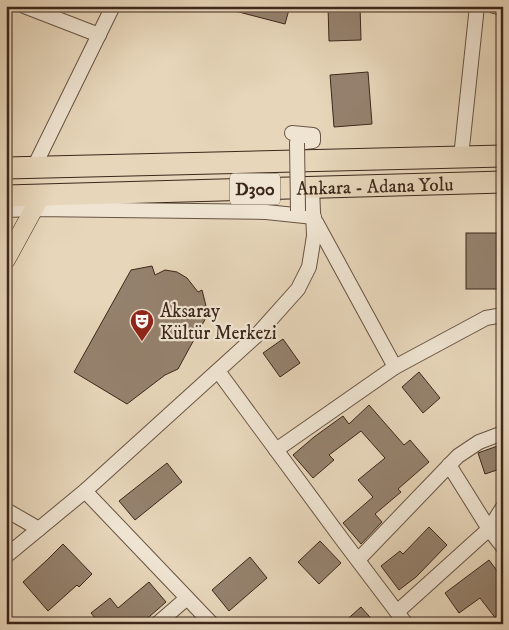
<svg xmlns="http://www.w3.org/2000/svg" width="509" height="630" font-family="'IM FELL DW Pica',serif">
  <rect width="100%" height="100%" fill="#e7d6ba"/>
  <filter id="stains"><feTurbulence type="fractalNoise" baseFrequency=".004" numOctaves="4"/><feColorMatrix values="0 0 0 0 .2 0 0 0 0 .09 0 0 0 0 .02 0 0 0 .5 -.17"/></filter>
  <radialGradient id="worn" r=".72"><stop offset=".6" stop-color="#630" stop-opacity="0"/><stop offset="1" stop-color="#630" stop-opacity=".3"/></radialGradient>
  <g fill="#95826e" stroke="#3d271b">
    <path d="M 232,6 L 290,6 L 285,24 L 231,10 Z"/>
    <path d="M 328,6 L 360,6 L 361,40 L 329,41 Z"/>
    <path d="M 368,72 L 372,124 L 334,127 L 330,75 Z"/>
    <rect x="466" y="233" width="37" height="56"/>
    <path d="M 152,266 L 155,275 L 165,270 L 177,272 L 187,278 L 198,292 L 202,290 L 208,314 L 178,369 L 165,375 L 127,404 L 74,372 L 131,270 Z"/>
    <path d="M 283,339 L 300,363 L 280,377 L 263,353 Z"/>
    <path d="M 419,372 L 440,398 L 423,413 L 402,387 Z"/>
    <path d="M 369,405 L 404,445 L 410,440 L 429,462 L 398,489 L 401,492 L 375,514 L 382,522 L 361,544 L 343,523 L 373,497 L 358,480 L 385,458 L 361,431 L 329,455 L 334,460 L 313,478 L 293,455 L 314,437 L 343,416 L 349,424 Z"/>
    <path d="M 503,444 L 503,468 L 485,474 L 478,453 Z"/>
    <path d="M 167,463 L 182,482 L 135,520 L 119,501 Z"/>
    <path d="M 429,527 L 447,545 L 416,577 L 399,590 L 381,566 L 400,551 L 403,554 Z"/>
    <path d="M 320,541 L 341,563 L 319,584 L 298,562 Z"/>
    <path d="M 63,544 L 92,574 L 79,587 L 77,585 L 48,611 L 23,582 L 47,560 Z"/>
    <path d="M 250,557 L 267,578 L 229,611 L 212,590 Z"/>
    <path d="M 489,560 L 503,579 L 503,624 L 500,624 L 480,598 L 459,613 L 445,593 Z"/>
    <path d="M 149,582 L 166,602 L 141,624 L 100,624 L 91,613 L 110,598 L 118,608 Z"/>
    <path d="M 361,607 L 376,624 L 342,624 Z"/>
  </g>
  <g fill="none" stroke-linecap="round" stroke-linejoin="round">
    <g stroke="#685343" stroke-width="16">
      <g id="minor">
        <path d="M 24,6 L 99,35"/>
        <path d="M 494,6 L 503,8"/>
        <path d="M 292,133 L 313,135 L 313,141 L 297,143"/>
        <path d="M 461,157 L 477,6"/>
        <path d="M 34,167 L 113,6"/>
        <path d="M 6,210 L 34,209 L 266,212 L 314,217"/>
        <path d="M 316,222 L 395,367"/>
        <path d="M 218,371 L 341,538 L 406,624"/>
        <path d="M 276,450 L 395,367 L 486,318 L 503,315"/>
        <path d="M 449,465 L 489,529 L 503,547"/>
        <path d="M 85,491 L 212,624"/>
        <path d="M 6,510 L 39,529"/>
        <path d="M 6,556 L 85,491 L 256,336 L 298,289 L 309,267 L 314,236 L 312,188"/>
        <path d="M 358,560 L 458,456 L 479,442 L 503,433"/>
        <path d="M 397,612 L 489,529 L 503,507"/>
        <path d="M 157,624 L 187,598"/>
      </g>
    </g>
    <g stroke="#3d271b" stroke-width="19">
      <path id="major" d="M 6,260 L 42,194"/>
    </g>
    <g stroke="#3d271b" stroke-width="23">
      <g id="highway">
        <path d="M 6,168 L 503,156"/>
        <path id="s1" d="M 6,196 L 503,182"/>
      </g>
    </g>
    <use href="#minor" stroke="#efe4d2" stroke-width="14"/>
    <use href="#major" stroke="#e7d6ba" stroke-width="18"/>
    <use href="#highway" stroke="#e7d6ba" stroke-width="21"/>
    <g stroke="#685343" stroke-width="16" stroke-linecap="butt">
      <path id="minor-bridge" d="M 297,143 L 298,211"/>
    </g>
    <use href="#minor-bridge" stroke="#efe4d2" stroke-width="14"/>
  </g>
  <defs>
    <g id="theatre-pin" transform="scale(1.25)"><path d="M0 17L-7.5 6A9.5 9.5 0 1 1 7.5 6Z" fill="#8f2418" stroke="#efe4d2"/><path d="M-5-5.5Q0-4 5-5.5V0Q5 5 0 6Q-5 5-5 0ZM-3.3-2.5H-1v1.5H-3.3ZM1-2.5H3.3v1.5H1ZM-2.8 1Q0 5.5 2.8 1Z" fill="#fff"/></g>
  </defs>
  <g fill-rule="evenodd">
    <use href="#theatre-pin" x="142" y="321"/>
  </g>
  <g text-anchor="middle" stroke-width="4.5" stroke-linejoin="round" paint-order="stroke">
    <rect fill="#efe4d2" stroke="#726052" stroke-width="1" x="230" y="173.5" width="50" height="31" rx="4"/>
    <g font-size="18" font-weight="bold" fill="#3d271b">
      <text x="255" y="195">D300</text>
    </g>
    <g font-size="19" fill="#3d271b" stroke="#efe4d2">
      <text dy="7" stroke="none"><textPath href="#s1" startOffset="369">Ankara - Adana Yolu</textPath></text>
    </g>
    <g font-size="19" fill="#3d271b" stroke="#efe4d2" text-anchor="start">
      <text x="160" y="317">Aksaray<tspan x="160" dy="22">Kültür Merkezi</tspan></text>
    </g>
  </g>
  <rect width="509" height="630" fill="none" stroke="#e7d6ba" stroke-width="25"/>
  <rect x="8" y="8" width="494" height="615" fill="none" stroke="#3d271b" stroke-width="2.5"/>
  <rect x="12" y="12" width="484" height="605" fill="none" stroke="#3d271b"/>
  <rect width="100%" height="100%" filter="url(#stains)"/>
  <rect width="100%" height="100%" fill="url(#worn)"/>
</svg>
